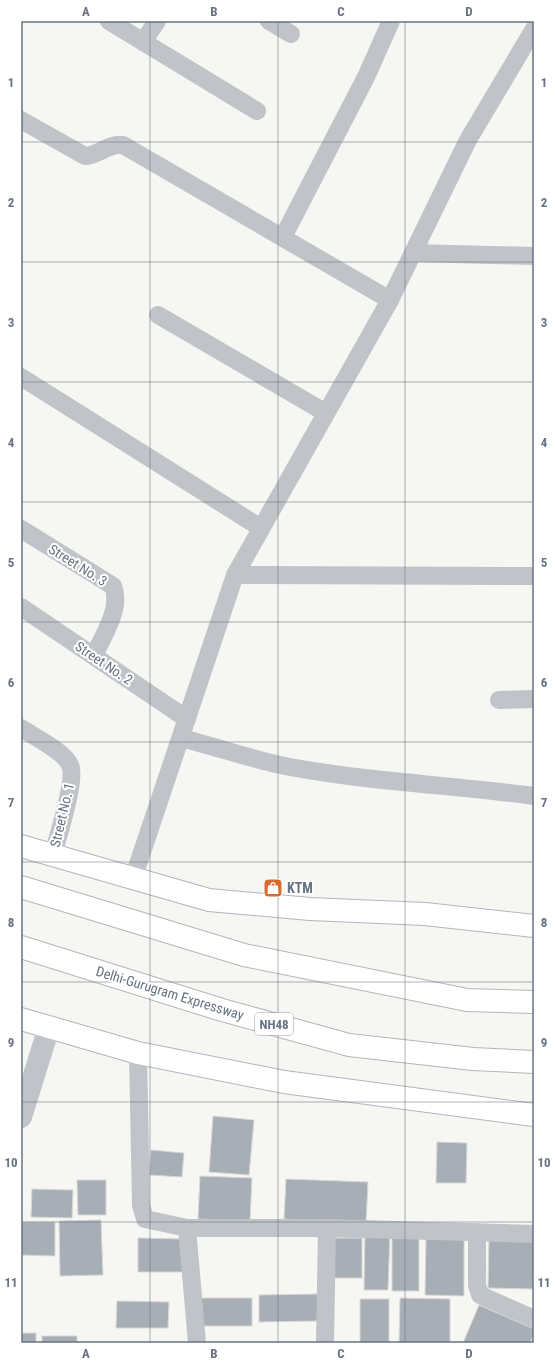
<svg xmlns="http://www.w3.org/2000/svg" width="555" height="1364" font-family="'Roboto Condensed',sans-serif">
  <rect width="100%" height="100%" fill="#f6f6f3"/>
  <g fill="#a8aeb5" stroke="#d7d8d6">
    <path d="M 213,1116 L 254,1120 L 249,1175 L 209,1172 Z"/>
    <path d="M 437,1142 L 467,1143 L 466,1183 L 436,1183 Z"/>
    <path d="M 151,1150 L 184,1153 L 182,1177 L 149,1175 Z"/>
    <path d="M 200,1176 L 252,1178 L 250,1221 L 198,1219 Z"/>
    <path d="M 286,1179 L 368,1182 L 366,1223 L 284,1219 Z"/>
    <path d="M 77,1180 L 106,1180 L 106,1215 L 78,1215 Z"/>
    <path d="M 32,1189 L 73,1190 L 72,1218 L 31,1217 Z"/>
    <path d="M 101,1220 L 103,1275 L 60,1276 L 59,1221 Z"/>
    <path d="M 21,1222 L 55,1222 L 55,1256 L 21,1255 Z"/>
    <path d="M 365,1233 L 390,1233 L 388,1290 L 364,1290 Z"/>
    <rect x="392" y="1236" width="27" height="55"/>
    <path d="M 489,1236 L 534,1237 L 533,1289 L 488,1288 Z"/>
    <path d="M 138,1238 L 184,1239 L 184,1272 L 138,1272 Z"/>
    <rect x="330" y="1238" width="32" height="40"/>
    <path d="M 426,1238 L 464,1238 L 464,1296 L 425,1295 Z"/>
    <path d="M 318,1294 L 318,1321 L 259,1322 L 259,1295 Z"/>
    <rect x="200" y="1298" width="52" height="28"/>
    <path d="M 400,1298 L 450,1299 L 450,1343 L 399,1343 Z"/>
    <rect x="360" y="1299" width="29" height="44"/>
    <path d="M 117,1301 L 169,1302 L 168,1328 L 116,1328 Z"/>
    <path d="M 479,1305 L 534,1329 L 534,1334 L 530,1343 L 463,1343 Z"/>
    <rect x="21" y="1333" width="15" height="10"/>
    <rect x="42" y="1336" width="35" height="7"/>
  </g>
  <g fill="none" stroke-linecap="round" stroke-linejoin="round">
    <g stroke="#b2b6bb" stroke-width="24">
      <g id="secondary">
        <path d="M 21,846 L 209,900 L 310,909 L 425,914 L 534,926"/>
        <path d="M 21,1019 L 138,1053 L 284,1082 L 534,1115"/>
      </g>
    </g>
    <g stroke="#b3b6b9" stroke-width="24">
      <g id="motorway">
        <path d="M 21,887 L 244,955 L 467,1000 L 534,1002"/>
        <path d="M 21,947 L 222,1010 L 349,1045 L 473,1059 L 534,1062"/>
      </g>
    </g>
    <g stroke="#c0c3c7" stroke-width="18">
      <path d="M 109,21 L 257,111"/>
      <path d="M 269,21 L 291,34"/>
      <path d="M 143,42 L 157,21"/>
      <path d="M 21,120 L 85,156 C 99,155 109,143 123,145 L 390,300"/>
      <path d="M 283,237 L 366,77 L 391,21"/>
      <path d="M 413,253 L 534,256"/>
      <path d="M 158,315 L 326,413"/>
      <path d="M 21,377 L 261,528"/>
      <path d="M 21,529 L 113,586 C 122,609 103,635 94,656"/>
      <path d="M 235,575 L 534,576"/>
      <path d="M 21,607 L 187,719"/>
      <path d="M 499,700 L 534,699"/>
      <path d="M 21,728 C 33,736 65,752 70,765 C 77,779 57,838 53,855"/>
      <path d="M 181,738 C 217,747 253,760 290,767 C 370,782 453,785 534,796"/>
      <path d="M 133,879 L 235,575 L 390,300 L 468,140 L 534,29"/>
      <path d="M 138,1053 L 141,1205 L 145,1219 L 187,1228 L 327,1228 L 534,1234"/>
      <path d="M 187,1228 L 197,1343"/>
      <path d="M 477,1232 L 477,1285 L 480,1295 L 534,1319"/>
      <path d="M 325,1343 L 327,1228"/>
    </g>
    <path stroke="#c0c3c7" stroke-width="22" d="M 21,1117 L 49,1027"/>
    <use href="#secondary" stroke="#fff" stroke-width="22"/>
    <use href="#motorway" stroke="#fff" stroke-width="22"/>
  </g>
  <path fill="none" stroke="#677382" stroke-width="1" stroke-opacity="0.55" d="M 150,21 L 150,1343M 278,21 L 278,1343M 405,21 L 405,1343M 21,142 L 534,142M 21,262 L 534,262M 21,382 L 534,382M 21,502 L 534,502M 21,622 L 534,622M 21,742 L 534,742M 21,862 L 534,862M 21,982 L 534,982M 21,1102 L 534,1102M 21,1222 L 534,1222"/>
  <defs>
    <g id="shop-square" transform="scale(1)"><rect x="-9" y="-9" width="18" height="18" rx="4" fill="#d76b32" stroke="#fff"/><path d="M-5-2.5h2.3a2.7 3.5 0 0 1 5.4 0H5L5.5 6h-11ZM-1.5-2.5h3a1.5 2.3 0 0 0-3 0Z" fill="#fff"/></g>
  </defs>
  <g fill-rule="evenodd">
    <use href="#shop-square" x="273" y="888"/>
  </g>
  <g text-anchor="middle" stroke-width="4" stroke-linejoin="round" paint-order="stroke">
    <rect fill="#fff" stroke="#959da8" stroke-width="1" x="255" y="1013" width="38" height="22" rx="3"/>
    <g font-size="13" font-weight="bold" fill="#677382">
      <text x="274" y="1029">NH48</text>
    </g>
    <g font-size="14" fill="#677382" stroke="#fff">
      <text transform="translate(78 565) rotate(32)" y="5">Street No. 3</text>
      <text transform="translate(104 663) rotate(34)" y="5">Street No. 2</text>
      <text transform="translate(62 815) rotate(-77)" y="5">Street No. 1</text>
      <text transform="translate(170 993) rotate(17)" y="5">Delhi-Gurugram Expressway</text>
    </g>
    <g font-size="14" font-weight="bold" fill="#677382" stroke="#fff" text-anchor="start">
      <text x="287" y="893">KTM</text>
    </g>
  </g>
  <rect width="555" height="1364" fill="none" stroke="#ffffff" stroke-width="44"/>
  <rect x="22" y="22" width="511" height="1320" fill="none" stroke="#677382" stroke-width="1.5"/>
  <g font-size="13" text-anchor="middle" font-weight="bold" fill="#677382">
    <text x="86" y="16">A</text>
    <text x="214" y="16">B</text>
    <text x="341" y="16">C</text>
    <text x="469" y="16">D</text>
    <text x="11" y="87">1</text>
    <text x="544" y="87">1</text>
    <text x="11" y="207">2</text>
    <text x="544" y="207">2</text>
    <text x="11" y="327">3</text>
    <text x="544" y="327">3</text>
    <text x="11" y="447">4</text>
    <text x="544" y="447">4</text>
    <text x="11" y="567">5</text>
    <text x="544" y="567">5</text>
    <text x="11" y="687">6</text>
    <text x="544" y="687">6</text>
    <text x="11" y="807">7</text>
    <text x="544" y="807">7</text>
    <text x="11" y="927">8</text>
    <text x="544" y="927">8</text>
    <text x="11" y="1047">9</text>
    <text x="544" y="1047">9</text>
    <text x="11" y="1167">10</text>
    <text x="544" y="1167">10</text>
    <text x="11" y="1287">11</text>
    <text x="544" y="1287">11</text>
    <text x="86" y="1358">A</text>
    <text x="214" y="1358">B</text>
    <text x="341" y="1358">C</text>
    <text x="469" y="1358">D</text>
  </g>
</svg>
